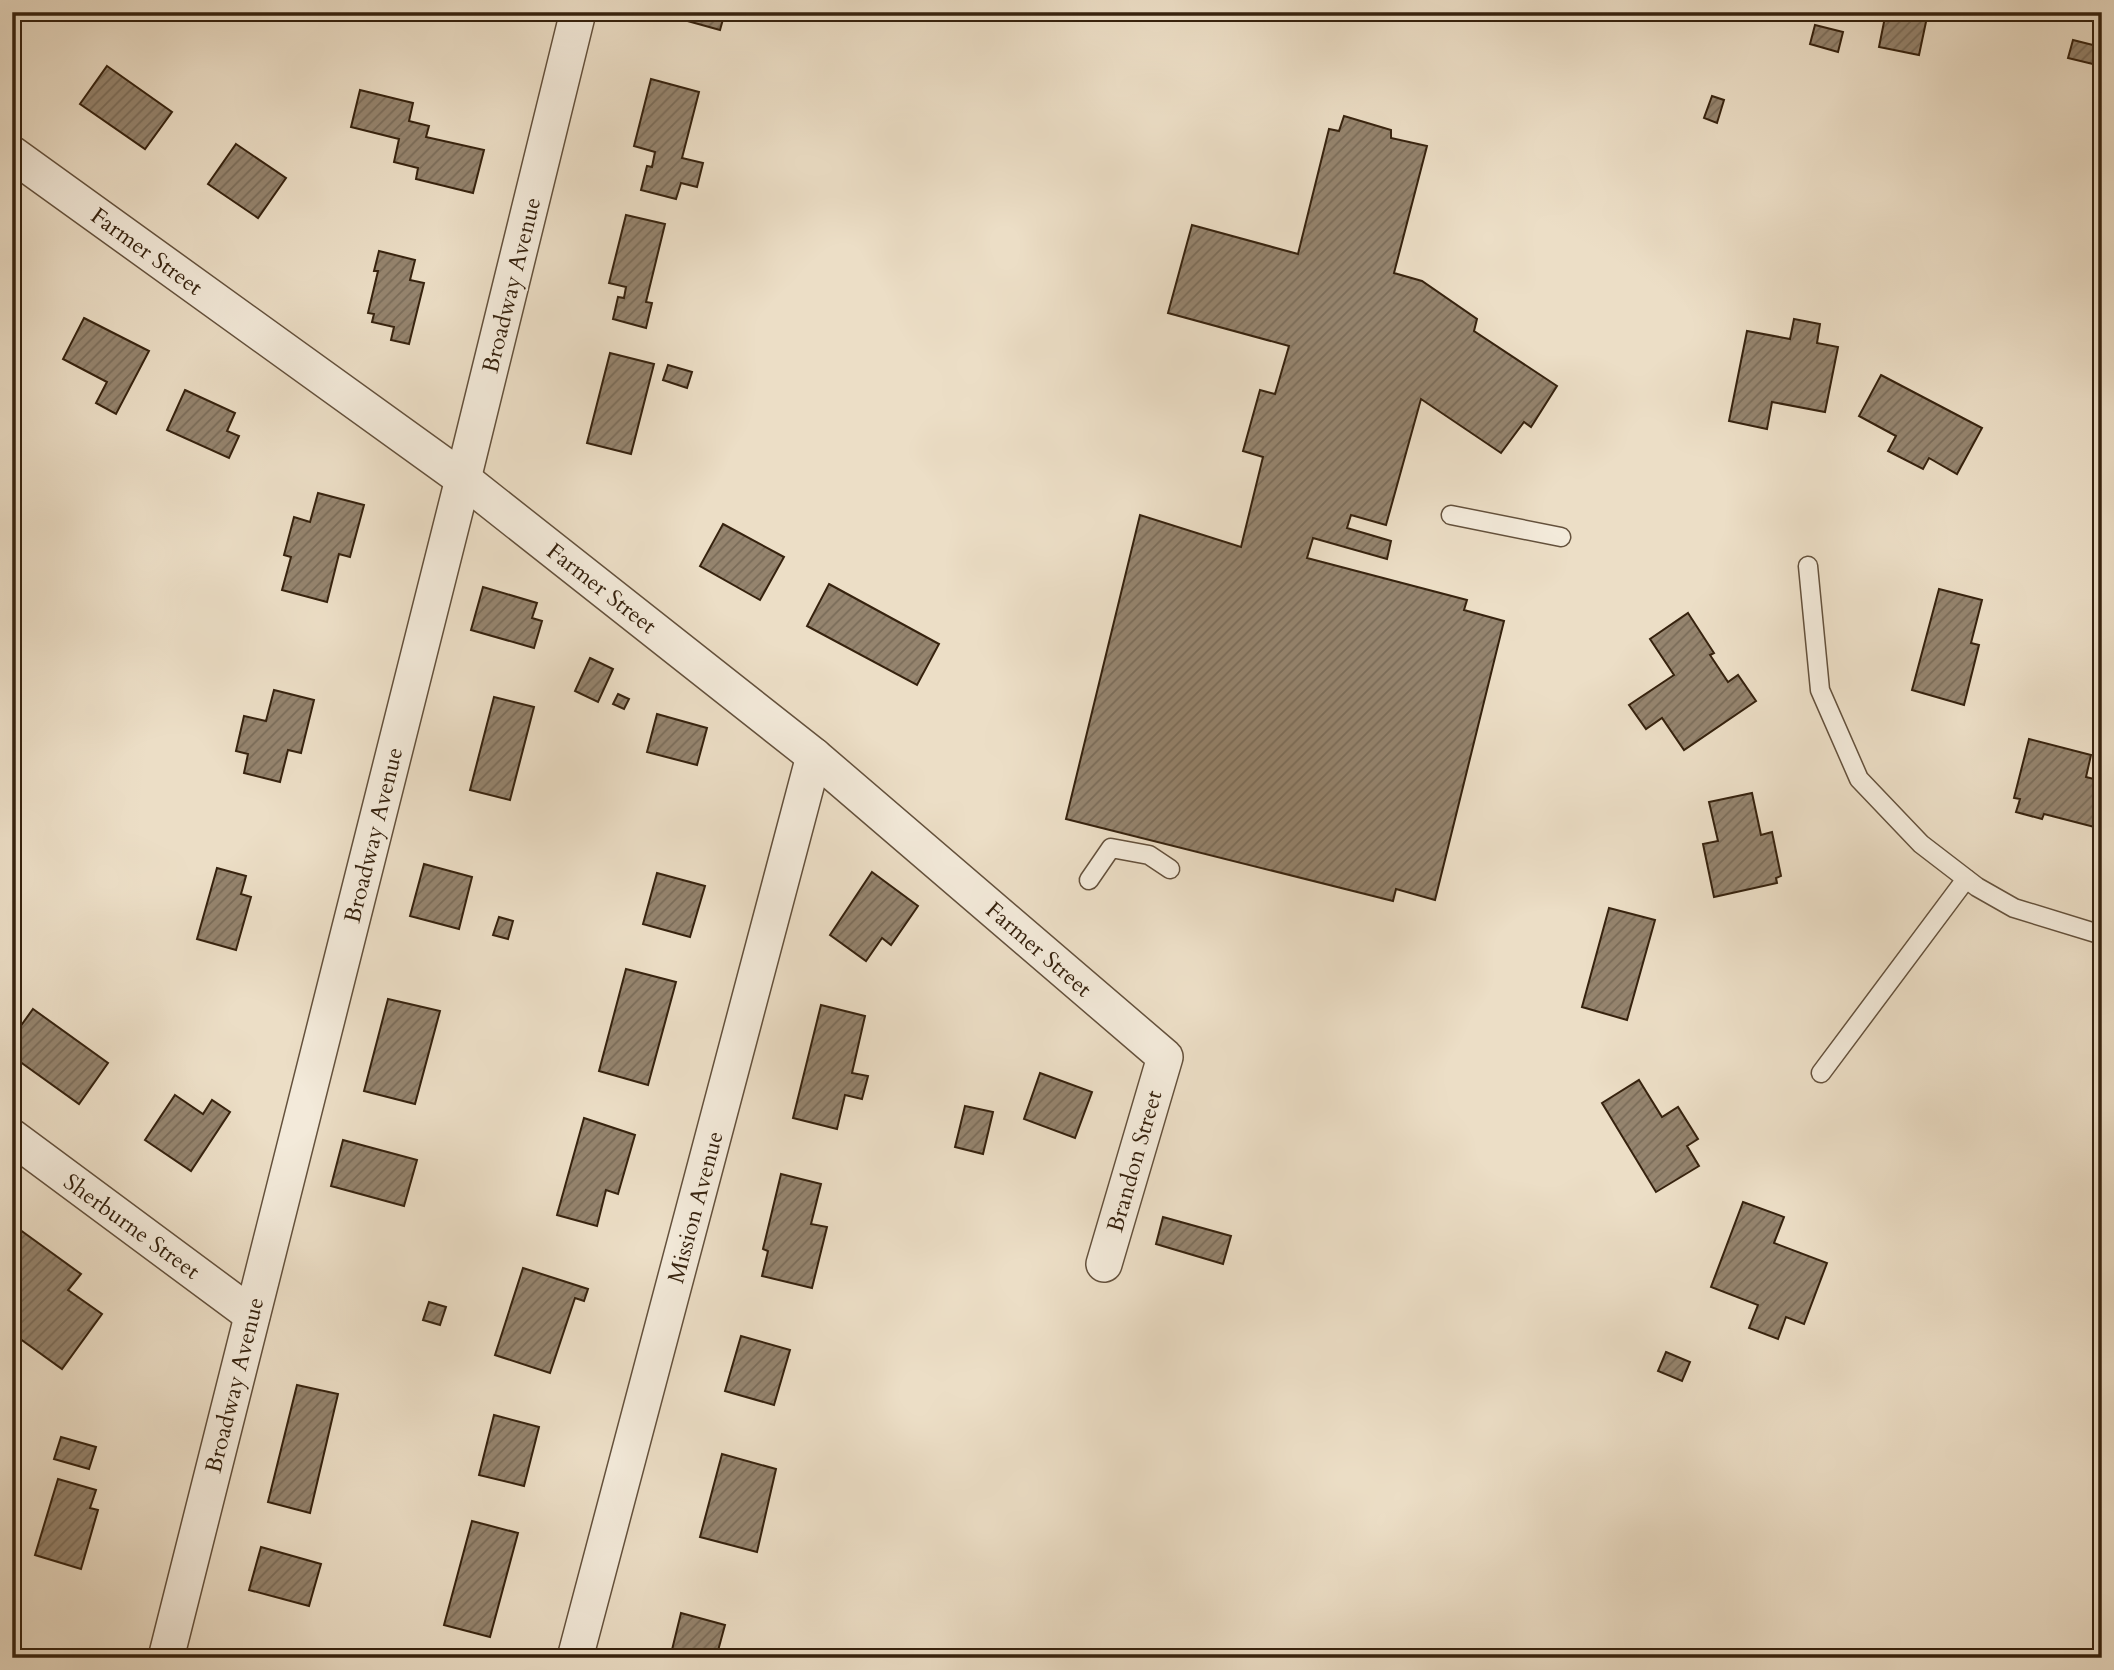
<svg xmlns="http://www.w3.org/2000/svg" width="2114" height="1670" font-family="Cardo,serif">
  <defs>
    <pattern id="building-hatch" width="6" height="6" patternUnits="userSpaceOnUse" patternTransform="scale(1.75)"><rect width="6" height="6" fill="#95846e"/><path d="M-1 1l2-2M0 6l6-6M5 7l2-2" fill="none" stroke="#7a6c59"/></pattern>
  </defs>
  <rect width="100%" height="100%" fill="#ecdec6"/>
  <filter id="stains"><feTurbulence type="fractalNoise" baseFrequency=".00286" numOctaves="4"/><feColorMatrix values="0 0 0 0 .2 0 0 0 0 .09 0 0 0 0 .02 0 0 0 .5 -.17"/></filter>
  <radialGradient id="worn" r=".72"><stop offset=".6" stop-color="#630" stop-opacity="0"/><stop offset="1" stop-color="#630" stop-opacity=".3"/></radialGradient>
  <g fill="url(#building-hatch)" stroke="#36220e" stroke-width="2">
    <path d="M 674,12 L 725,12 L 720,30 L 673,17 Z"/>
    <path d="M 1886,12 L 1927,17 L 1919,55 L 1879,47 Z"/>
    <path d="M 1815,25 L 1843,32 L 1838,52 L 1810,44 Z"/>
    <path d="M 2073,40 L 2097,46 L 2093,64 L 2068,58 Z"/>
    <path d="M 107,66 L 172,112 L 145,149 L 80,104 Z"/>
    <path d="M 651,79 L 699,92 L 682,158 L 703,163 L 697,187 L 681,183 L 676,199 L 641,190 L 647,166 L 652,167 L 655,152 L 634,146 Z"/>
    <path d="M 360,90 L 413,103 L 409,121 L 429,126 L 426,137 L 484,150 L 473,193 L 416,179 L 418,168 L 394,162 L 399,139 L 351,127 Z"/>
    <path d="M 1712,96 L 1724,100 L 1717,123 L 1704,118 Z"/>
    <path d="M 1344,116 L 1391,130 L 1391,138 L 1427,146 L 1394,273 L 1422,281 L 1477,319 L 1474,331 L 1557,386 L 1531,427 L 1524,422 L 1501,453 L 1421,399 L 1386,525 L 1351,515 L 1347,528 L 1391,541 L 1387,559 L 1313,538 L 1307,558 L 1467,600 L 1464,610 L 1504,621 L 1435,900 L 1396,889 L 1393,901 L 1066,819 L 1140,515 L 1241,547 L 1263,457 L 1243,451 L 1260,390 L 1275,394 L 1289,346 L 1168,313 L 1192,225 L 1298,254 L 1329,129 L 1339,131 Z"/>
    <path d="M 236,144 L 286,178 L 258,218 L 208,184 Z"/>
    <path d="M 626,215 L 665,224 L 646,302 L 652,303 L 646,328 L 613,319 L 618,297 L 624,298 L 626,287 L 609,283 Z"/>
    <path d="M 379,251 L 415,260 L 410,280 L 424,283 L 409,344 L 391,340 L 394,327 L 372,322 L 374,314 L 368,313 L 378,271 L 374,271 Z"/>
    <path d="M 84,318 L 149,351 L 116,414 L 96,403 L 107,382 L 63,359 Z"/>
    <path d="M 1794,319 L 1820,324 L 1817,343 L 1838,347 L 1825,412 L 1772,402 L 1767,429 L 1729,421 L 1747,331 L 1790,339 Z"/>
    <path d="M 610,353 L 654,364 L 631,454 L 587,443 Z"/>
    <path d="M 668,365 L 692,372 L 687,388 L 663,380 Z"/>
    <path d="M 1881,375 L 1982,428 L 1957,474 L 1929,458 L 1923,469 L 1888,451 L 1896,436 L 1859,416 Z"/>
    <path d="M 185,390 L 235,413 L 227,431 L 239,436 L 229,458 L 167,430 Z"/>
    <path d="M 318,493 L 364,505 L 350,557 L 339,554 L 327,602 L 282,590 L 291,557 L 284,555 L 294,517 L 310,522 Z"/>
    <path d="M 723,524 L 784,557 L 760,600 L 700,566 Z"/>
    <path d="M 829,584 L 939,644 L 917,685 L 807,626 Z"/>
    <path d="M 483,587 L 537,603 L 532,618 L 542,621 L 534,648 L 471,630 Z"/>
    <path d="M 1939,589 L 1982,600 L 1971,643 L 1979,645 L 1964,705 L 1912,690 Z"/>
    <path d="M 1688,613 L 1714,653 L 1710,655 L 1728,682 L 1738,675 L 1756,701 L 1684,750 L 1662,718 L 1646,729 L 1629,705 L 1674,675 L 1650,639 Z"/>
    <path d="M 590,658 L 613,669 L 598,702 L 575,691 Z"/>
    <path d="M 274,690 L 314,700 L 301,753 L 288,750 L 280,782 L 244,773 L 248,754 L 236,751 L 244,716 L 266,721 Z"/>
    <path d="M 618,694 L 629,699 L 624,709 L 613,704 Z"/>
    <path d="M 494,697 L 534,707 L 510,800 L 470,790 Z"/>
    <path d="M 657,714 L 707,728 L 697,765 L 647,752 Z"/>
    <path d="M 2029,739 L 2091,755 L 2086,777 L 2102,781 L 2102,829 L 2044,814 L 2042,819 L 2016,812 L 2020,799 L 2014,798 Z"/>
    <path d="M 1752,793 L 1761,835 L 1772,832 L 1781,876 L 1776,878 L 1777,883 L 1714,897 L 1703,844 L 1718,841 L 1709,802 Z"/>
    <path d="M 424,864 L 472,877 L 459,929 L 410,916 Z"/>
    <path d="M 217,868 L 246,876 L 241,894 L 251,897 L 236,950 L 197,939 Z"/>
    <path d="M 872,872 L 918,906 L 891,945 L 882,938 L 866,961 L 830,935 Z"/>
    <path d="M 657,873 L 705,886 L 690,937 L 643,924 Z"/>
    <path d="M 1609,908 L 1655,920 L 1627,1020 L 1582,1007 Z"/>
    <path d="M 499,917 L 513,921 L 508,939 L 493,935 Z"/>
    <path d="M 626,969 L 676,982 L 648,1085 L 599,1071 Z"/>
    <path d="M 388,999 L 440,1011 L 415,1104 L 364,1091 Z"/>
    <path d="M 821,1005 L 865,1016 L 852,1073 L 868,1076 L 862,1099 L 845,1095 L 837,1129 L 793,1118 Z"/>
    <path d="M 33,1009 L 108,1063 L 79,1104 L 12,1056 L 12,1038 Z"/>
    <path d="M 1040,1073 L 1092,1092 L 1075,1138 L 1024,1119 Z"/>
    <path d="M 1639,1080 L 1662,1117 L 1678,1107 L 1698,1139 L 1687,1146 L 1699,1166 L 1656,1192 L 1602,1103 Z"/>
    <path d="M 175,1095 L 203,1114 L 212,1100 L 230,1112 L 191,1171 L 145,1140 Z"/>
    <path d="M 965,1106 L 993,1112 L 983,1154 L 955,1147 Z"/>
    <path d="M 584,1118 L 635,1135 L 618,1194 L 606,1190 L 597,1226 L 557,1215 Z"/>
    <path d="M 343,1140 L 417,1160 L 404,1206 L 331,1186 Z"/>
    <path d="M 781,1174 L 821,1184 L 811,1224 L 827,1227 L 812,1288 L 762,1276 L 768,1251 L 763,1249 Z"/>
    <path d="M 1743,1202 L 1784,1217 L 1774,1243 L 1827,1263 L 1804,1324 L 1786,1317 L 1778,1339 L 1749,1328 L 1758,1305 L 1711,1287 Z"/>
    <path d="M 1163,1217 L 1231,1236 L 1223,1264 L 1156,1244 Z"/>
    <path d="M 12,1224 L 81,1274 L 68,1290 L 102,1314 L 62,1369 L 12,1333 Z"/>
    <path d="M 523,1268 L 588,1289 L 584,1301 L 575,1298 L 550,1373 L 495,1355 Z"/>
    <path d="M 429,1302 L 446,1307 L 440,1325 L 423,1320 Z"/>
    <path d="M 741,1336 L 790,1350 L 774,1405 L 725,1391 Z"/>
    <path d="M 1666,1352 L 1690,1362 L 1682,1381 L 1658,1371 Z"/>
    <path d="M 297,1385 L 338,1394 L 310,1513 L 268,1502 Z"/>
    <path d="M 494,1415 L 539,1427 L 524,1486 L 479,1475 Z"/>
    <path d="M 61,1437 L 96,1447 L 89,1469 L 54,1459 Z"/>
    <path d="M 722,1454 L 776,1469 L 757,1552 L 700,1537 Z"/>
    <path d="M 58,1479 L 96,1490 L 90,1508 L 98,1510 L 81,1569 L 35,1555 Z"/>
    <path d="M 472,1521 L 518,1533 L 490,1637 L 444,1625 Z"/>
    <path d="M 261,1547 L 321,1564 L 309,1606 L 249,1590 Z"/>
    <path d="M 681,1613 L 725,1625 L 716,1658 L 670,1658 Z"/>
  </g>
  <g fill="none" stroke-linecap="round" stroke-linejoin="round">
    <g stroke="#64513c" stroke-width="21">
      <g id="lane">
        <path d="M 1451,515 L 1561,537"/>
        <path d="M 1808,566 L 1820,690 L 1859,779 L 1921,844 L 1977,887 L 2014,908 L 2102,935"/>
        <path d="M 1089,880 L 1111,848 L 1149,855 L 1170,869"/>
        <path d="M 1821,1073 L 1966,879"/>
      </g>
    </g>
    <g stroke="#64513c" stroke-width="38">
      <g id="street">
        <path d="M 12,154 L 463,479 L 814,756 L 1165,1057 L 1104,1264"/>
        <path d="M 12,1137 L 252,1315"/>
        <path d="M 166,1658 L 463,479 L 578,12"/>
        <path d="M 575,1658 L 814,756"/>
      </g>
    </g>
    <use href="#lane" stroke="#f3eada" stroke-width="18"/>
    <use href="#street" stroke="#f3eada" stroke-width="35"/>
  </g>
  <g text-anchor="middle" stroke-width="5" stroke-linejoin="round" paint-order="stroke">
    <g font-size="23" fill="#36220e" stroke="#f3eada">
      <text transform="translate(147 251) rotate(36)" y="8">Farmer Street</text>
      <text transform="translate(511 285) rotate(-76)" y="8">Broadway Avenue</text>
      <text transform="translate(602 588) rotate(38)" y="8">Farmer Street</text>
      <text transform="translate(373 835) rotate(-76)" y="8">Broadway Avenue</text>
      <text transform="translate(1039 949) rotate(41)" y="8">Farmer Street</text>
      <text transform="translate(1134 1161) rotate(-74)" y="8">Brandon Street</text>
      <text transform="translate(695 1207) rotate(-75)" y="8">Mission Avenue</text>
      <text transform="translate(132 1226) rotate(36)" y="8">Sherburne Street</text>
      <text transform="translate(234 1385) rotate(-76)" y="8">Broadway Avenue</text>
    </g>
  </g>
  <rect width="2114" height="1670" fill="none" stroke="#ecdec6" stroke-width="42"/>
  <rect x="14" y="14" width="2086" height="1642" fill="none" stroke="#36220e" stroke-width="3.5"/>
  <rect x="21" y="21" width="2072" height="1628" fill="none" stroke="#36220e" stroke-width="2"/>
  <rect width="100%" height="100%" filter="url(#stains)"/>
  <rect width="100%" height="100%" fill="url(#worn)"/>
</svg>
